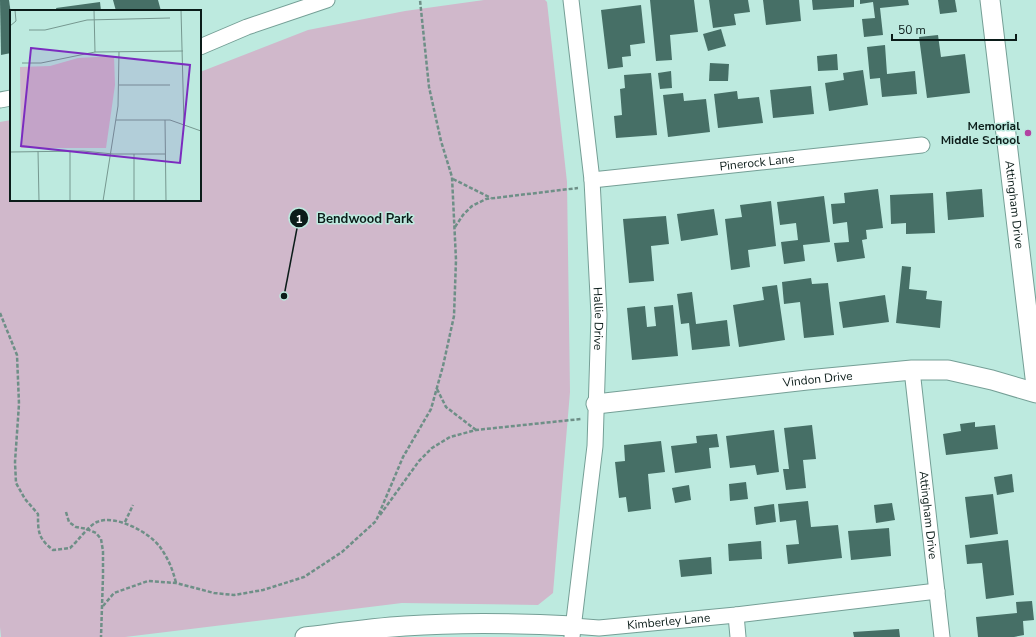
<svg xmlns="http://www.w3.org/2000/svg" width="1036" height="637" font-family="'Nunito Sans',sans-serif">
  <rect width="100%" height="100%" fill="#bdeadf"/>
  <path fill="#d0b8cb" d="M 484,0 L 545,0 L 547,2 L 567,182 L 570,392 L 553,593 L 538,605 L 402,603 L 125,637 L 1,637 L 0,627 L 0,122 L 11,120 L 11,200 L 200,200 L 200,72 L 308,30 L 405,11 Z"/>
  <g fill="#466f66">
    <path d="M 0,0 L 9,0 L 11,14 L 11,53 L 1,55 Z"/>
    <path d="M 113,0 L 158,0 L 161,11 L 116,11 Z"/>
    <path d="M 650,0 L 694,0 L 698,32 L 670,35 L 672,60 L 656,61 Z"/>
    <path d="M 709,0 L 748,0 L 750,12 L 734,14 L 736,25 L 713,28 Z"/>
    <path d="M 763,0 L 799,0 L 801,21 L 766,25 Z"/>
    <path d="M 812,0 L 854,0 L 854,7 L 813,10 Z"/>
    <path d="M 860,0 L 908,0 L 909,5 L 880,8 L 883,35 L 864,37 L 862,19 L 875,18 L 873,2 L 860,4 Z"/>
    <path d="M 938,0 L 955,0 L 957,12 L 940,14 Z"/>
    <path d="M 100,2 L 101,11 L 57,11 L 56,8 Z"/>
    <path d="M 641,5 L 645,43 L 630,45 L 631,56 L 622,57 L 623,67 L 608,69 L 601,10 Z"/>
    <path d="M 721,29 L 726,46 L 708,51 L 703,34 Z"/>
    <path d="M 938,35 L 941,57 L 965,54 L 970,93 L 927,98 L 919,37 Z"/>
    <path d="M 885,45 L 887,74 L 915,71 L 917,94 L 882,97 L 880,78 L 870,79 L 867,47 Z"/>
    <path d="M 837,54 L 838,70 L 818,71 L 817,56 Z"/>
    <path d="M 710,63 L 729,64 L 728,81 L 709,81 Z"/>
    <path d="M 863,70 L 868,105 L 829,111 L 825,83 L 844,80 L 843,73 Z"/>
    <path d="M 671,71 L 672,88 L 660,89 L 658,73 Z"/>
    <path d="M 651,73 L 657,135 L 616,138 L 614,116 L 622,115 L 620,89 L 625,88 L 624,75 Z"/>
    <path d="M 811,86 L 814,114 L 773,118 L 770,90 Z"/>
    <path d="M 737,91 L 738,99 L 759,97 L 763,123 L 718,128 L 714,94 Z"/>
    <path d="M 683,93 L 684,101 L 706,99 L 710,132 L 668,137 L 663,95 Z"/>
    <path d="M 878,189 L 883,228 L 866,230 L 867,239 L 862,240 L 865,258 L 837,262 L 834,243 L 849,242 L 847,222 L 833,224 L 831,204 L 845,203 L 844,193 Z"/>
    <path d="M 982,189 L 984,217 L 948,220 L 946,192 Z"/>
    <path d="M 933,193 L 935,233 L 906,234 L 906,223 L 891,224 L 890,195 Z"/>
    <path d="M 824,196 L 830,242 L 803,245 L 805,261 L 784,264 L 781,242 L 798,240 L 796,223 L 780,225 L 777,202 Z"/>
    <path d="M 771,201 L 776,246 L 748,250 L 750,267 L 731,270 L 725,219 L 742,217 L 740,205 Z"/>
    <path d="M 714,209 L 718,235 L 681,241 L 677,214 Z"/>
    <path d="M 666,216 L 669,244 L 651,246 L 654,281 L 629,283 L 623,219 Z"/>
    <path d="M 902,266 L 911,267 L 909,289 L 927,291 L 926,299 L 942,301 L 940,328 L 896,323 Z"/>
    <path d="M 811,278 L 812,284 L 828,283 L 834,335 L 804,338 L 800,302 L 784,304 L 782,282 Z"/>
    <path d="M 777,285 L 785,340 L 739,347 L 733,305 L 764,300 L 762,287 Z"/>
    <path d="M 692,292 L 696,324 L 727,320 L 730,346 L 692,350 L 689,323 L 681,324 L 677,294 Z"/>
    <path d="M 885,295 L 889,322 L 843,328 L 839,302 Z"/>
    <path d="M 673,305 L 678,356 L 632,360 L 627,308 L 645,306 L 647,327 L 656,326 L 654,307 Z"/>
    <path d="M 975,422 L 975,427 L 995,425 L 998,449 L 946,455 L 943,434 L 961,431 L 960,424 Z"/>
    <path d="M 812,425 L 816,459 L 803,460 L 806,488 L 786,490 L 783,469 L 789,469 L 784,428 Z"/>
    <path d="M 774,430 L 779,472 L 757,475 L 755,465 L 730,468 L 726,436 Z"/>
    <path d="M 717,434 L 719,447 L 709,448 L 711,468 L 675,473 L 671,446 L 697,443 L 696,436 Z"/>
    <path d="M 661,441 L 665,472 L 648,474 L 651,509 L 628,512 L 626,497 L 619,498 L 615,462 L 625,461 L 624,445 Z"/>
    <path d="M 1012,474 L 1014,492 L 997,495 L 994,477 Z"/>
    <path d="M 746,482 L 748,499 L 730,501 L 729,484 Z"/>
    <path d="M 689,485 L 691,500 L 675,503 L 672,488 Z"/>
    <path d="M 993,494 L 998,534 L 970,538 L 965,497 Z"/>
    <path d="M 808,501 L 811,527 L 838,525 L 842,558 L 788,564 L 786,545 L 799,544 L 796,520 L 780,522 L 778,504 Z"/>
    <path d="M 892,503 L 895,520 L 876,523 L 874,505 Z"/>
    <path d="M 774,504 L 776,522 L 756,525 L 754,507 Z"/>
    <path d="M 889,528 L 891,556 L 851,560 L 848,531 Z"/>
    <path d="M 1008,540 L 1014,595 L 986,599 L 982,563 L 967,564 L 965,545 Z"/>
    <path d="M 761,541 L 762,559 L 729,561 L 728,544 Z"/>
    <path d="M 711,557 L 712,574 L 681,577 L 679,560 Z"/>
    <path d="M 1032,601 L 1034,620 L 1023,621 L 1024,635 L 1014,637 L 978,637 L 976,617 L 1017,613 L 1016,602 Z"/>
    <path d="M 899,629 L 900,637 L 854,637 L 853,632 Z"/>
  </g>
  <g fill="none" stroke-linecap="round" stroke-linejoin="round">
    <g stroke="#759f96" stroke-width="17">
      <g id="minor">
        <path id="s1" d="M 571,0 L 592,180 L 599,315 L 595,446 L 572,637"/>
        <path d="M 200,47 L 247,27 L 327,0"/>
        <path d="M 0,100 L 11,98"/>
        <path id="s2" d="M 592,180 L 922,145"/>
        <path id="s3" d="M 912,370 L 942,637"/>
        <path d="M 736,615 L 738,637"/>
        <path id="s4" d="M 573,626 L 599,628 L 736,615 L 937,591"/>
      </g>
    </g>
    <g stroke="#759f96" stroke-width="21">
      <g id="tertiary">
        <path id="s5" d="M 990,0 L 1036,386"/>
        <path id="s6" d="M 596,404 L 807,380 L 912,370 L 948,370 L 992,380 L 1036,393"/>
        <path d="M 305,637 C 338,633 372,628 405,626 C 461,622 517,623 573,626"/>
      </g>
    </g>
    <g stroke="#6e8f87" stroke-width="2.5" stroke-dasharray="4 2" stroke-linecap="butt">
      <path d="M 453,179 L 491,198"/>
      <path d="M 455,227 L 463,215 L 472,206 L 486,199 L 578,188"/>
      <path d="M 0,313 L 17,355 L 19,404 L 15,462 L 16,483 L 25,499 L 38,514 C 38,532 38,538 53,550 L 70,548 C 78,541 88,526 97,522 C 115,514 149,532 160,547 C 168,558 173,570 176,583"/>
      <path d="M 437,389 L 446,407 L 476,430"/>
      <path d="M 66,512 L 69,522 L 76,527 L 87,529 L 96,533 L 101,539 L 103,551 L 103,576 L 101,637"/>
      <path d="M 380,515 L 419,461 L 432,448 L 450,437 L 476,430 L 581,419"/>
      <path d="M 125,522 L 133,505"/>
      <path d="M 103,606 L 114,593 L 148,581 L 176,583 L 214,593 L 234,595 L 263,590 L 304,577 L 342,552 L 376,521 L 403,457 L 431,409 L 443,366 L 454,316 L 456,260 L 452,177 L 441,141 L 429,87 L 420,0"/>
    </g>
    <use href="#minor" stroke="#fff" stroke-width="15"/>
    <use href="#tertiary" stroke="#fff" stroke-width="19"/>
  </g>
  <circle fill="#b243a2" stroke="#bdeadf" stroke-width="1.5" cx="1028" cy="133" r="4"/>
  <g text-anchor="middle" stroke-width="3" stroke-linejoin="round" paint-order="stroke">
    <g font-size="12" font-weight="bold" fill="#0b1c19" stroke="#bdeadf" text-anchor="end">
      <text x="1020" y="130">Memorial<tspan x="1020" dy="14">Middle School</tspan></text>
    </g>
    <g font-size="12" fill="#0b1c19" stroke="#bdeadf">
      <text dy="4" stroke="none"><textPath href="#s2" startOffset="166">Pinerock Lane</textPath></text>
      <text dy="4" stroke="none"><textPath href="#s5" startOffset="206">Attingham Drive</textPath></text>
      <text dy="4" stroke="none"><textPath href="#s1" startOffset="320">Hallie Drive</textPath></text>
      <text dy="4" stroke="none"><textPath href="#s6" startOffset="223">Vindon Drive</textPath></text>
      <text dy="4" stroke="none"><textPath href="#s3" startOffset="146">Attingham Drive</textPath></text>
      <text dy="4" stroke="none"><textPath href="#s4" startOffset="96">Kimberley Lane</textPath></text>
    </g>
  </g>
  <g transform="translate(10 10)">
    <rect width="191" height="191" fill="#bdeadf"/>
    <path d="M 104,46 L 105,75 L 96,138 L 11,138 L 10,57 L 40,56 L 68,48 Z" fill="#d0b8cb"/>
    <path fill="none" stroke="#769890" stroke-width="1" d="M 84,0 L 85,42M 171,0 L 174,115M 0,16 L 6,11 L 5,0M 19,20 L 35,20 L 77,10 L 160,8M 12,53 L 31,53 L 85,42 L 173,41M 109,75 L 160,75M 106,110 L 160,110 L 191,121M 155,110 L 156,191M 28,141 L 29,191M 60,141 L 60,191M 0,142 L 73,141 L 103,144 L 155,144M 124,144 L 124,191M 93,191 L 108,96 L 109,42"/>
    <path fill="#7b2cbf" fill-opacity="0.15" stroke="#7b2cbf" stroke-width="2" d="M 21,38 L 180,55 L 170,153 L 11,136 Z"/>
    <rect width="191" height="191" fill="none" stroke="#0b1c19" stroke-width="2"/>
  </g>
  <path fill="none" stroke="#0b1c19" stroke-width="1.5" d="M284 296L299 218"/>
  <g fill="#0b1c19" stroke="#bdeadf" stroke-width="1.5">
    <circle cx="284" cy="296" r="4"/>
    <circle cx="299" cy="218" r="10"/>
  </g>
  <g font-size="12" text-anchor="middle" font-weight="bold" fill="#fff">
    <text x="299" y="223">1</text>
  </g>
  <g font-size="13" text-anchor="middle" font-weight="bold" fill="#0b1c19" stroke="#bdeadf" stroke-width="3" stroke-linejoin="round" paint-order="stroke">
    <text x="365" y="223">Bendwood Park</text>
  </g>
  <path d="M892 34v6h124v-6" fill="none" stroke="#0b1c19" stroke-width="2"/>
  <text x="898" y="34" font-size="12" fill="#0b1c19" stroke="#bdeadf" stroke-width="3" paint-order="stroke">50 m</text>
</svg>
